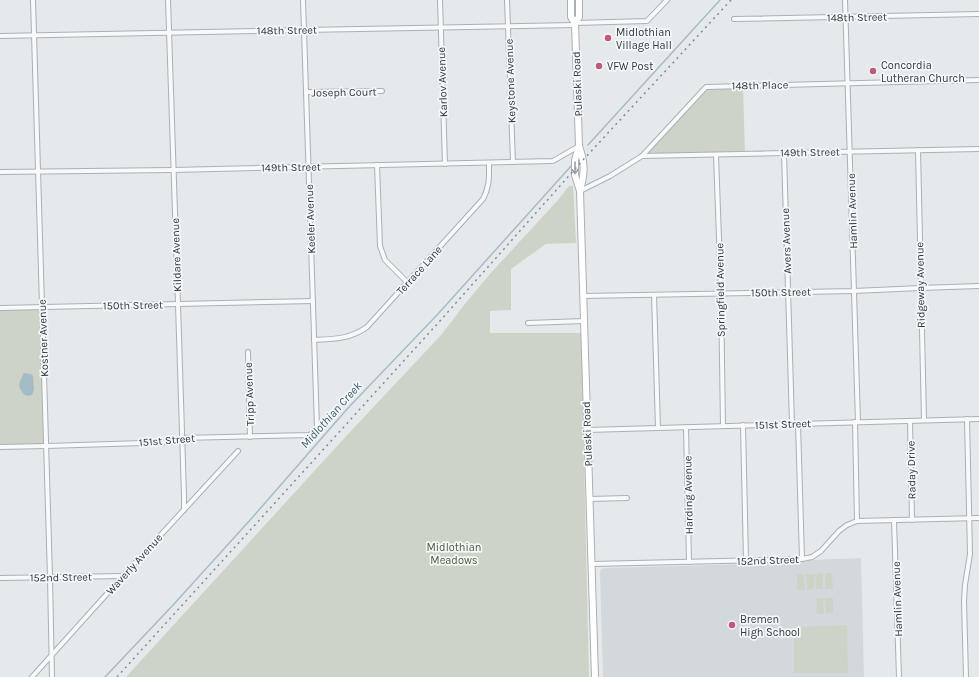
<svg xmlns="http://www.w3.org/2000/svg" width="979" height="677" font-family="Karla,sans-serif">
  <rect width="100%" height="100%" fill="#e5e9eb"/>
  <path fill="#d3d8dd" d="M 861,558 L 864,677 L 603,677 L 600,573 L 601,569 L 605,568 L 789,563 L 805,562 L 812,560 Z"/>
  <g fill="#cdd4c7">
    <path d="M 743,86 L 745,154 L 642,156 L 706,87 Z"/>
    <path d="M 569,186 L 573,186 L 576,243 L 546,244 L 511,269 L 511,310 L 490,311 L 490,333 L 581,333 L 589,677 L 126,677 L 349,433 L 442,334 L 464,305 L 489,275 L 558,200 Z"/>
    <path d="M 42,307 L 46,446 L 0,447 L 0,308 Z"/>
    <path d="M 823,573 L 823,589 L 816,589 L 815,574 Z"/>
    <path d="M 825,573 L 832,573 L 833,589 L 825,589 Z"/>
    <path d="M 797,574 L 804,574 L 805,590 L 797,590 Z"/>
    <path d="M 806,574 L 814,574 L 814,589 L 807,590 Z"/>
    <path d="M 816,598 L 823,598 L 824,614 L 817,614 Z"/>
    <path d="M 825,598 L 833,598 L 833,613 L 826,614 Z"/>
    <path d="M 847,625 L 848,673 L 794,673 L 794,631 L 798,627 Z"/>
  </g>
  <path fill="#a5bcc6" d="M 24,373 L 31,374 L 33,376 L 34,390 L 32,395 L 28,396 L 25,395 C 16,386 19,383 24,373 Z"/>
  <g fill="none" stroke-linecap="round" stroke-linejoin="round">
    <g stroke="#a5bcc6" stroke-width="1.5">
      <path d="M 588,145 L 720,0"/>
      <path d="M 105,677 L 174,604 L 251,519 L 348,408 L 437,315 L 572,165"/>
    </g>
    <g stroke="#aab1b5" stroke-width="6">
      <g id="minor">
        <path d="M 33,0 L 50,577 L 52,677"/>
        <path d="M 168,0 L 178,304 L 184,496 L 184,510"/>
        <path d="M 440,0 L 445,164"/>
        <path d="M 507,0 L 513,162"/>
        <path d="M 845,0 L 858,422"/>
        <path d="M 734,19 L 979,14"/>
        <path d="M 575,23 L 647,21 L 667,0"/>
        <path d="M 0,36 L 304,30 L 575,25"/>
        <path d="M 306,92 L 382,91"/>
        <path d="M 918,150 L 924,420"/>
        <path d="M 784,153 L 792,424"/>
        <path d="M 716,155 L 721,294 L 723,426"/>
        <path d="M 642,156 L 979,149"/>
        <path d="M 377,165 L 380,246 L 385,260 L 408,283"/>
        <path d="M 0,172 L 173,170 L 553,161 L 579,146"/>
        <path d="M 580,191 L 610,176 L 642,156 L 706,87 L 979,80"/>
        <path d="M 654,295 L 658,428"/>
        <path d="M 583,296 L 854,291 L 920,288 L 979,286"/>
        <path d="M 0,308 L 313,301"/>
        <path d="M 528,323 L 584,321"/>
        <path d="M 314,340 C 335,339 350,339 367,327 L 483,199 C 490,186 489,176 489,163"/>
        <path d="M 248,352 L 250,437"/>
        <path d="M 910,421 L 912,520"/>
        <path d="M 855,422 L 857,521"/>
        <path d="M 798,424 L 802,559"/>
        <path d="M 743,425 L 746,560"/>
        <path d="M 686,427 L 689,562"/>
        <path d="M 587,430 L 979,419"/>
        <path d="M 0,447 L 46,446 L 176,442 L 182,438 L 310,435 L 317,427 L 303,0"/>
        <path d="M 590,499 L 627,498"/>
        <path d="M 894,520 L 899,677"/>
        <path d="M 592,564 L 802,559 L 812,557 L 821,551 L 839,531 L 847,525 L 857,521 L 979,518"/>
        <path d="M 0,578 L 123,576"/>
        <path d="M 32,677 L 123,576 L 238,451"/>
        <path d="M 966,677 L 964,601 L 965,585 L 970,554 L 967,419"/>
      </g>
    </g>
    <g stroke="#aab1b5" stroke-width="8">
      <g id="secondary">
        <path d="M 571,0 L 571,17 L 575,23 L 579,146 C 585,164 585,172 580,191 L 595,677"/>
        <path d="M 575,23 L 579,17 L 579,0"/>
        <path d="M 579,146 L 575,160 L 575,175 L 580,191"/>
      </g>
    </g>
    <use href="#minor" stroke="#f7f9fa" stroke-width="4"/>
    <use href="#secondary" stroke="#fff" stroke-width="6"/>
    <path stroke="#808b93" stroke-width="1.5" stroke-dasharray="2 4" stroke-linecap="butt" d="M 117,677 L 439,322 L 583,160 L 731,0"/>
  </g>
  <defs><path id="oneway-shaft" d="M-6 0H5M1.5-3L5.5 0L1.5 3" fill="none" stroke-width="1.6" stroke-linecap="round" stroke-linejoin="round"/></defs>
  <use stroke="#969ca0" href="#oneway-shaft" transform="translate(575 168) rotate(90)"/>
  <g fill="#c05a7d" stroke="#f5f7f8" stroke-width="1.5">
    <circle cx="608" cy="38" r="4"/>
    <circle cx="599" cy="66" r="4"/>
    <circle cx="873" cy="71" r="4"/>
    <circle cx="732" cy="625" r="4"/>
  </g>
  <g text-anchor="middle" stroke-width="3.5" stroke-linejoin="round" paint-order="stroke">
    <g font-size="11" fill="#2e3942" stroke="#f5f7f8">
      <text transform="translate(857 17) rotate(-1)" y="4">148th Street</text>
      <text transform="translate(287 30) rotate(-1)" y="4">148th Street</text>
      <text transform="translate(510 81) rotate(-92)" y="4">Keystone Avenue</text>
      <text transform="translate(442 82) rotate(-92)" y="4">Karlov Avenue</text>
      <text transform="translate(577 84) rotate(-92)" y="4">Pulaski Road</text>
      <text transform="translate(760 85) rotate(-1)" y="4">148th Place</text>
      <text transform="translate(344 92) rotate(-1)" y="4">Joseph Court</text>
      <text transform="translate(810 152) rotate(-1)" y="4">149th Street</text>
      <text transform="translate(291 167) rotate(-1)" y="4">149th Street</text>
      <text transform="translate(852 211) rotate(-92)" y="4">Hamlin Avenue</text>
      <text transform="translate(310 219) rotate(-92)" y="4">Keeler Avenue</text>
      <text transform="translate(786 241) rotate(-92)" y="4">Avers Avenue</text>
      <text transform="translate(176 255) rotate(-92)" y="4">Kildare Avenue</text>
      <text transform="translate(419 270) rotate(-48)" y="4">Terrace Lane</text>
      <text transform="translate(920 285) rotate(-91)" y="4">Ridgeway Avenue</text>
      <text transform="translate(720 290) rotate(-91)" y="4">Springfield Avenue</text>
      <text transform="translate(781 292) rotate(-1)" y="4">150th Street</text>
      <text transform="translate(133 305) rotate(-1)" y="4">150th Street</text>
      <text transform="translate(43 338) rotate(-92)" y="4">Kostner Avenue</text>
      <text transform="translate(249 394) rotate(-92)" y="4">Tripp Avenue</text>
      <text transform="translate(783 424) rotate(-2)" y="4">151st Street</text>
      <text transform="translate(587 434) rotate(-92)" y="4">Pulaski Road</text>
      <text transform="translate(167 440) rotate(-5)" y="4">151st Street</text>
      <text transform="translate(911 470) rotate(-91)" y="4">Raday Drive</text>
      <text transform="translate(688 495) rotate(-91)" y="4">Harding Avenue</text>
      <text transform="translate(768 560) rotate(-2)" y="4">152nd Street</text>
      <text transform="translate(134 564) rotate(-48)" y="4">Waverly Avenue</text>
      <text transform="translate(61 577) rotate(-1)" y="4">152nd Street</text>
      <text transform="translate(897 599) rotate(-92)" y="4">Hamlin Avenue</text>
    </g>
    <g font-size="11" fill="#2e3942" stroke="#f5f7f8" text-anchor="start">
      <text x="616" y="36">Midlothian<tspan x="616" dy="13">Village Hall</tspan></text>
      <text x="881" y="69">Concordia<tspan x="881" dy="13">Lutheran Church</tspan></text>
      <text x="607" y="70">VFW Post</text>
      <text x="740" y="623">Bremen<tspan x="740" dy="13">High School</tspan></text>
    </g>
    <g font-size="11" fill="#495c3d" stroke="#f5f7f8">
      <text x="454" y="551">Midlothian<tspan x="454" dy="13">Meadows</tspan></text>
    </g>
    <g font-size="12" font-style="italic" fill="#3d5f71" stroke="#f5f7f8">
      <text transform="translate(331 415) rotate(-48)" y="4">Midlothian Creek</text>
    </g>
  </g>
</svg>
